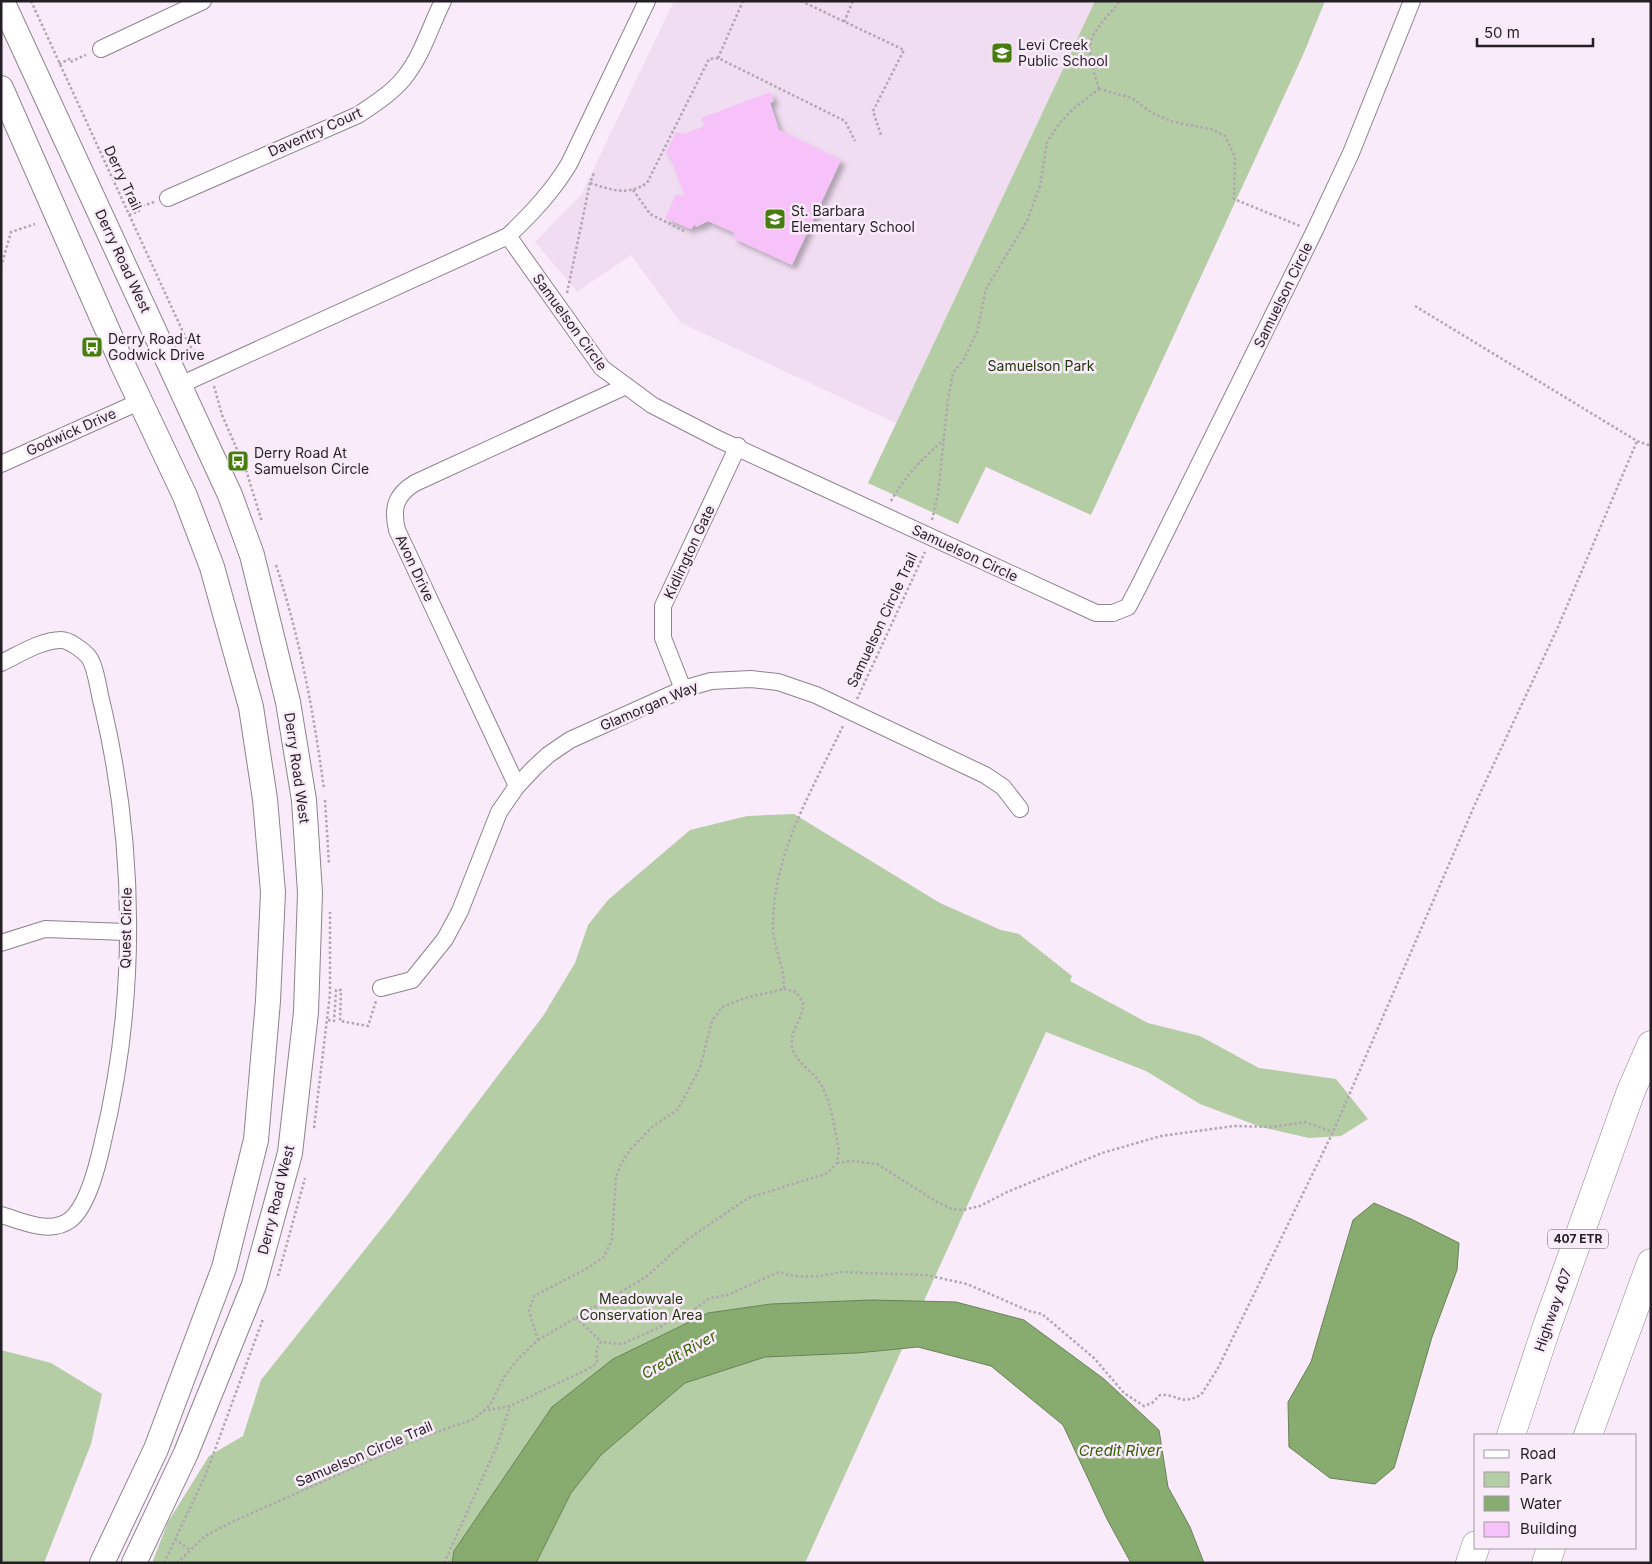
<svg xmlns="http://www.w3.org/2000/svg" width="1652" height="1564" font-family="Inter,sans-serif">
  <defs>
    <filter id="shadow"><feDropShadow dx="4.5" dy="4.5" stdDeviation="2.5" flood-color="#0004"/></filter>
  </defs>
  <rect width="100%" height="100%" fill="#f9ebf9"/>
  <path fill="#f0ddf1" d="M 674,1 L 1095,1 L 896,423 L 681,323 L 631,255 L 577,292 L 535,242 L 581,195 Z"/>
  <g fill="#b5cda5">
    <path d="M 1095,1 L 1325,1 L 1303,55 L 1091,515 L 986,467 L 958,524 L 868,483 Z"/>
    <path d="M 794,814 L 940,903 L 1001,930 L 1019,934 L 1072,976 L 1070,981 L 1148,1023 L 1200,1036 L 1259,1068 L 1336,1079 L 1368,1119 L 1341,1136 L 1309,1138 L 1261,1127 L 1200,1104 L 1146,1071 L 1046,1032 L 805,1563 L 152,1563 L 168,1522 L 209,1456 L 243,1436 L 261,1380 L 390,1218 L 543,1016 L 575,963 L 588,925 L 608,900 L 690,830 L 747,816 Z"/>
    <path d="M 1,1350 L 51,1363 L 102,1394 L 91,1444 L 44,1563 L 1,1563 Z"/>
  </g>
  <g fill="#88ac70" stroke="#6a8259">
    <path d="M 1374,1203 L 1411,1219 L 1459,1243 L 1457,1270 L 1432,1337 L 1394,1468 L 1375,1484 L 1330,1478 L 1289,1447 L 1288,1402 L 1311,1362 L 1353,1220 Z"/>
    <path d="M 872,1300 L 956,1302 L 1024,1320 L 1104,1379 L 1159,1430 L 1168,1487 L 1190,1527 L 1204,1563 L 1131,1563 L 1107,1519 L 1063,1425 L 991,1366 L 918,1347 L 857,1353 L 765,1357 L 685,1383 L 601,1455 L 571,1493 L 536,1563 L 452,1563 L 454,1551 L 552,1407 L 613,1359 L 708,1313 L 771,1304 Z"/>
  </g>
  <path fill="#f6c2f9" filter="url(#shadow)" d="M 770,92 L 774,101 L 770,103 L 779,130 L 841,160 L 792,265 L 733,238 L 735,233 L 708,221 L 696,227 L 695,224 L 691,229 L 665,218 L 676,194 L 685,196 L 670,156 L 665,154 L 676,132 L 683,134 L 705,126 L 701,118 Z"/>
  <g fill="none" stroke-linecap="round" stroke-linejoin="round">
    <g stroke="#8e828f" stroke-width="18">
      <g id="minor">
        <path d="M 101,49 L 203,1"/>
        <path d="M 168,198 L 358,115 C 373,105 392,93 404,78 C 422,56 430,27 443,1"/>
        <path d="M 508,236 L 602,368 L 652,405 L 718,439 L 1096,613 L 1113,613 L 1128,607 L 1139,586 L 1314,232 L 1351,153 L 1412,1"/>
        <path d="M 180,385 L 508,236 C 532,213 552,192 569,164 L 647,1"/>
        <path d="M 1,464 L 141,401"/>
        <path d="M 1,663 C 18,655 41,640 61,640 C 69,640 81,649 87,655 C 96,663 99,695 103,708 C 136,849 137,1001 103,1141 C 98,1164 88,1206 70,1220 C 50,1235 22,1221 1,1215"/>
        <path d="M 683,689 L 663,638 L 663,606 L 738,446"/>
        <path d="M 517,786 L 397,530 C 392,509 395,495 415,483 L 626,386"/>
        <path d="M 1,943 L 45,929 L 126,932"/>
        <path d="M 381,988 L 412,980 L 445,939 L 460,911 L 499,812 L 517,786 L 534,768 L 548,755 L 570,740 L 683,689 L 711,681 L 751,679 L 778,682 L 816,695 L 985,775 L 1003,787 L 1020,809"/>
      </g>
    </g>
    <g stroke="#8e828f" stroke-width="26">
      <g id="secondary">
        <path d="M 2,1 L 230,495 L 252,555 L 288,702 L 304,800 L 310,893 L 306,1012 L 290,1153 L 254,1285 L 186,1453 L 134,1563"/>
        <path d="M 1,88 L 122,363 L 185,496 L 212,567 L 251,707 L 265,799 L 273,892 L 268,1001 L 256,1140 L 224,1268 L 156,1449 L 102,1563"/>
      </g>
    </g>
    <g stroke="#8e828f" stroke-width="29">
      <g id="motorway">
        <path d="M 1511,1435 L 1547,1326 L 1631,1091 L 1651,1045"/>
        <path d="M 1588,1435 L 1651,1263"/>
        <path d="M 1470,1563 L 1476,1545"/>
        <path d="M 1546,1563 L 1551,1548"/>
      </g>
    </g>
    <g stroke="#b0a5b0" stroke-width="2.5" stroke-dasharray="2.5 2.5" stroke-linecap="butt">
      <path d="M 31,1 L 189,345 L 202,358"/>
      <path d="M 801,1 L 904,50 L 873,111 L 881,135"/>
      <path d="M 844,22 L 853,1"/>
      <path d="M 718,58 L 743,1"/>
      <path d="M 59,64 L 69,59 L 70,62 L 86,55"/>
      <path d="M 1099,89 L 1132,98 L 1152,113 L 1173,122 L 1211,129 L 1225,136 L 1235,157 L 1234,199 L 1300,226"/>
      <path d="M 1099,89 C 1083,38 1087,41 1120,1"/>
      <path d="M 590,183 C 611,190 627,196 647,183 L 709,59 L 718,58 L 845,121 L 855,141"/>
      <path d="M 633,190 L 650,214 L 686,232"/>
      <path d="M 129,215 L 139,211 L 137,208 L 154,202"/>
      <path d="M 1,267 L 11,232 L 35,224"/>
      <path d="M 567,293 L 590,183 L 594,173"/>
      <path d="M 1415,306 L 1637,441 L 1651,446"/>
      <path d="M 214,386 L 222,415 L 246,470 L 262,522"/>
      <path d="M 891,501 C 904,478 923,457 944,440"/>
      <path d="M 932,520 L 938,494 L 948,399 L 953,373 L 964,359 L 977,332 L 986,289 L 1027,221 L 1040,186 L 1047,142 L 1059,124 L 1073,109 L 1099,89"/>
      <path d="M 276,565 C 301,642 313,710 324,789"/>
      <path d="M 857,699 L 925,552"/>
      <path d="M 325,800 L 329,864"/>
      <path d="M 328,1020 L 334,1021 L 336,990 L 341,990 L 340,1021 L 368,1026 L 376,1001"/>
      <path d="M 314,1128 L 330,994 L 330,912"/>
      <path d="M 837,1163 L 850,1161 L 877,1164 L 937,1202 L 952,1209 L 963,1210 L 980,1206 L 1007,1192 L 1102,1153 L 1161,1136 L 1234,1126 L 1272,1127 L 1305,1122 L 1333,1132"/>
      <path d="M 278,1276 L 305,1178"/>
      <path d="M 576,1317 L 601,1342"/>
      <path d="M 538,1340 L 646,1277 L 688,1239 L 748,1198 L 828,1173 L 837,1163 L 839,1150 C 834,1129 832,1102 820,1083 C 812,1070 796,1063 792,1047 C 789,1030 804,1019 803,1003 L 796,992 L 784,989"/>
      <path d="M 483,1411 L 510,1406 L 588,1369 L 597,1363 L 596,1349 L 601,1342 L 622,1344 L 662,1326 L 678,1314 L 692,1311 L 710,1298 L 727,1295 L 779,1272 C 798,1279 821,1277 840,1272 L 926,1275 L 967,1284 L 1029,1311 L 1042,1314 L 1094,1358 L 1124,1393 L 1144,1406 L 1152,1403 L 1160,1395 C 1180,1394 1178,1406 1201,1395 L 1218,1368 L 1333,1132 L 1476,802 L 1558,627 L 1637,441"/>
      <path d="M 175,1539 L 190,1550"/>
      <path d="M 164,1563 L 206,1474 L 263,1319"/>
      <path d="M 177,1563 L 205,1536 L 232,1522 L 420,1438 L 474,1419 L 490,1405 L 504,1377 L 518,1359 L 538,1340 L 529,1311 L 534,1296 L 586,1269 L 604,1257 L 612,1239 L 616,1177 L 621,1164 L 630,1150 L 651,1128 L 678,1109 L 700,1068 L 712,1021 L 722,1007 L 745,998 L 784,989 C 785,966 772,946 773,922 C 774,852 813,788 843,726"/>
      <path d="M 444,1563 L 497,1446 L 510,1406"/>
    </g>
    <use href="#minor" stroke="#fff" stroke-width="16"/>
    <use href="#secondary" stroke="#fff" stroke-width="24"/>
    <use href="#motorway" stroke="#fff" stroke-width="28"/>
  </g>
  <defs>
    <g id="school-square" transform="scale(1.125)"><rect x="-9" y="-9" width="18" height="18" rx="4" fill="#477c0f" stroke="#f9ebf9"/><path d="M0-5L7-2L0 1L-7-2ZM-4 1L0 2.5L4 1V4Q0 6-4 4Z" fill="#fff"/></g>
    <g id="bus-square" transform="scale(1.125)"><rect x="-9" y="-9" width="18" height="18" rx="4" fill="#477c0f" stroke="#f9ebf9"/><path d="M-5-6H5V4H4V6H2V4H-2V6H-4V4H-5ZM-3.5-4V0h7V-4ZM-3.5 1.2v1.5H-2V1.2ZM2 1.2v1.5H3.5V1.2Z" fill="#fff"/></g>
  </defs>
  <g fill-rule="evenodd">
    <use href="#school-square" x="1002" y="53"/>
    <use href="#school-square" x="775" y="219"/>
    <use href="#bus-square" x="92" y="347"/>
    <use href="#bus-square" x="238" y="461"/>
  </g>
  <g text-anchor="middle" stroke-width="5" stroke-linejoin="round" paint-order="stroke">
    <rect fill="#f9ebf9" stroke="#645c64" stroke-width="1" x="1548" y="1229.5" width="60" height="19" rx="4"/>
    <g font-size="12" font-weight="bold" fill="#241f24">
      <text x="1578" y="1243">407 ETR</text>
    </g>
    <g font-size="14" fill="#241f24" stroke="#f9ebf9" text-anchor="start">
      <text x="1018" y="50">Levi Creek<tspan x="1018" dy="16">Public School</tspan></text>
      <text x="791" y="216">St. Barbara<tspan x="791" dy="16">Elementary School</tspan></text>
      <text x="108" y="344">Derry Road At<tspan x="108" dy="16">Godwick Drive</tspan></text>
      <text x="254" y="458">Derry Road At<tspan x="254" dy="16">Samuelson Circle</tspan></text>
    </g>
    <g font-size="14" fill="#241f24" stroke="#f9ebf9">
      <text transform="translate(315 132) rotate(-24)" y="5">Daventry Court</text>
      <text transform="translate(123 178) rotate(65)" y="5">Derry Trail</text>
      <text transform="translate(123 261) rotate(65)" y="5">Derry Road West</text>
      <text transform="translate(1283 295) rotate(-64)" y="5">Samuelson Circle</text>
      <text transform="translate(570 322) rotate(54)" y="5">Samuelson Circle</text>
      <text transform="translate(71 432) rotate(-24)" y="5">Godwick Drive</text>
      <text transform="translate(689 552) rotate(-65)" y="5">Kidlington Gate</text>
      <text transform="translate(965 553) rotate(25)" y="5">Samuelson Circle</text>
      <text transform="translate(415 568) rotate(65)" y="5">Avon Drive</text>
      <text transform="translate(882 620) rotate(-65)" y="5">Samuelson Circle Trail</text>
      <text transform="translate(649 706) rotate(-23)" y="5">Glamorgan Way</text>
      <text transform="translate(297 768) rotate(82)" y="5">Derry Road West</text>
      <text transform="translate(126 928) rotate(-89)" y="5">Quest Circle</text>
      <text transform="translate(276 1200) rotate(-76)" y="5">Derry Road West</text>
      <text transform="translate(1553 1310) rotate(-71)" y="5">Highway 407</text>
      <text transform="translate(364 1454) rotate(-23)" y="5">Samuelson Circle Trail</text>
    </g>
    <g font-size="14" fill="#21380d" stroke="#f9ebf9">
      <text x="1041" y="371">Samuelson Park</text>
      <text x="641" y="1304">Meadowvale<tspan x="641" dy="16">Conservation Area</tspan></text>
    </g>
    <g font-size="15" font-style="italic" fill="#345f05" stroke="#f9ebf9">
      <text transform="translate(679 1355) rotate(-29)" y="5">Credit River</text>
      <text x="1120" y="1456">Credit River</text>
    </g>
  </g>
  <rect width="1652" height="1564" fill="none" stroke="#241f24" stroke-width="5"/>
  <rect x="1474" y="1434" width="162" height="115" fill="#f9ebf9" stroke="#a499a4"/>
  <rect x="1484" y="1450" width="25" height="8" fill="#ffffff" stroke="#a499a4"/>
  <text x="1520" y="1459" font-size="15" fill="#241f24">Road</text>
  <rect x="1484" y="1472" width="25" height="15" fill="#b5cda5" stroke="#a499a4"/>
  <text x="1520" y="1484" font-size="15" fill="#241f24">Park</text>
  <rect x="1484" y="1496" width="25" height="15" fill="#88ac70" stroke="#a499a4"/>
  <text x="1520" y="1509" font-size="15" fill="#241f24">Water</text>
  <rect x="1484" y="1522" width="25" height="15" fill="#f6c2f9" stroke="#a499a4"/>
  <text x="1520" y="1534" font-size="15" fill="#241f24">Building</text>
  <path d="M1477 38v8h116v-8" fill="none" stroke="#241f24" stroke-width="2.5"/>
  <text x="1484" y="38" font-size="15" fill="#241f24" stroke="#f9ebf9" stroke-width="4" paint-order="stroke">50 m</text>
</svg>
